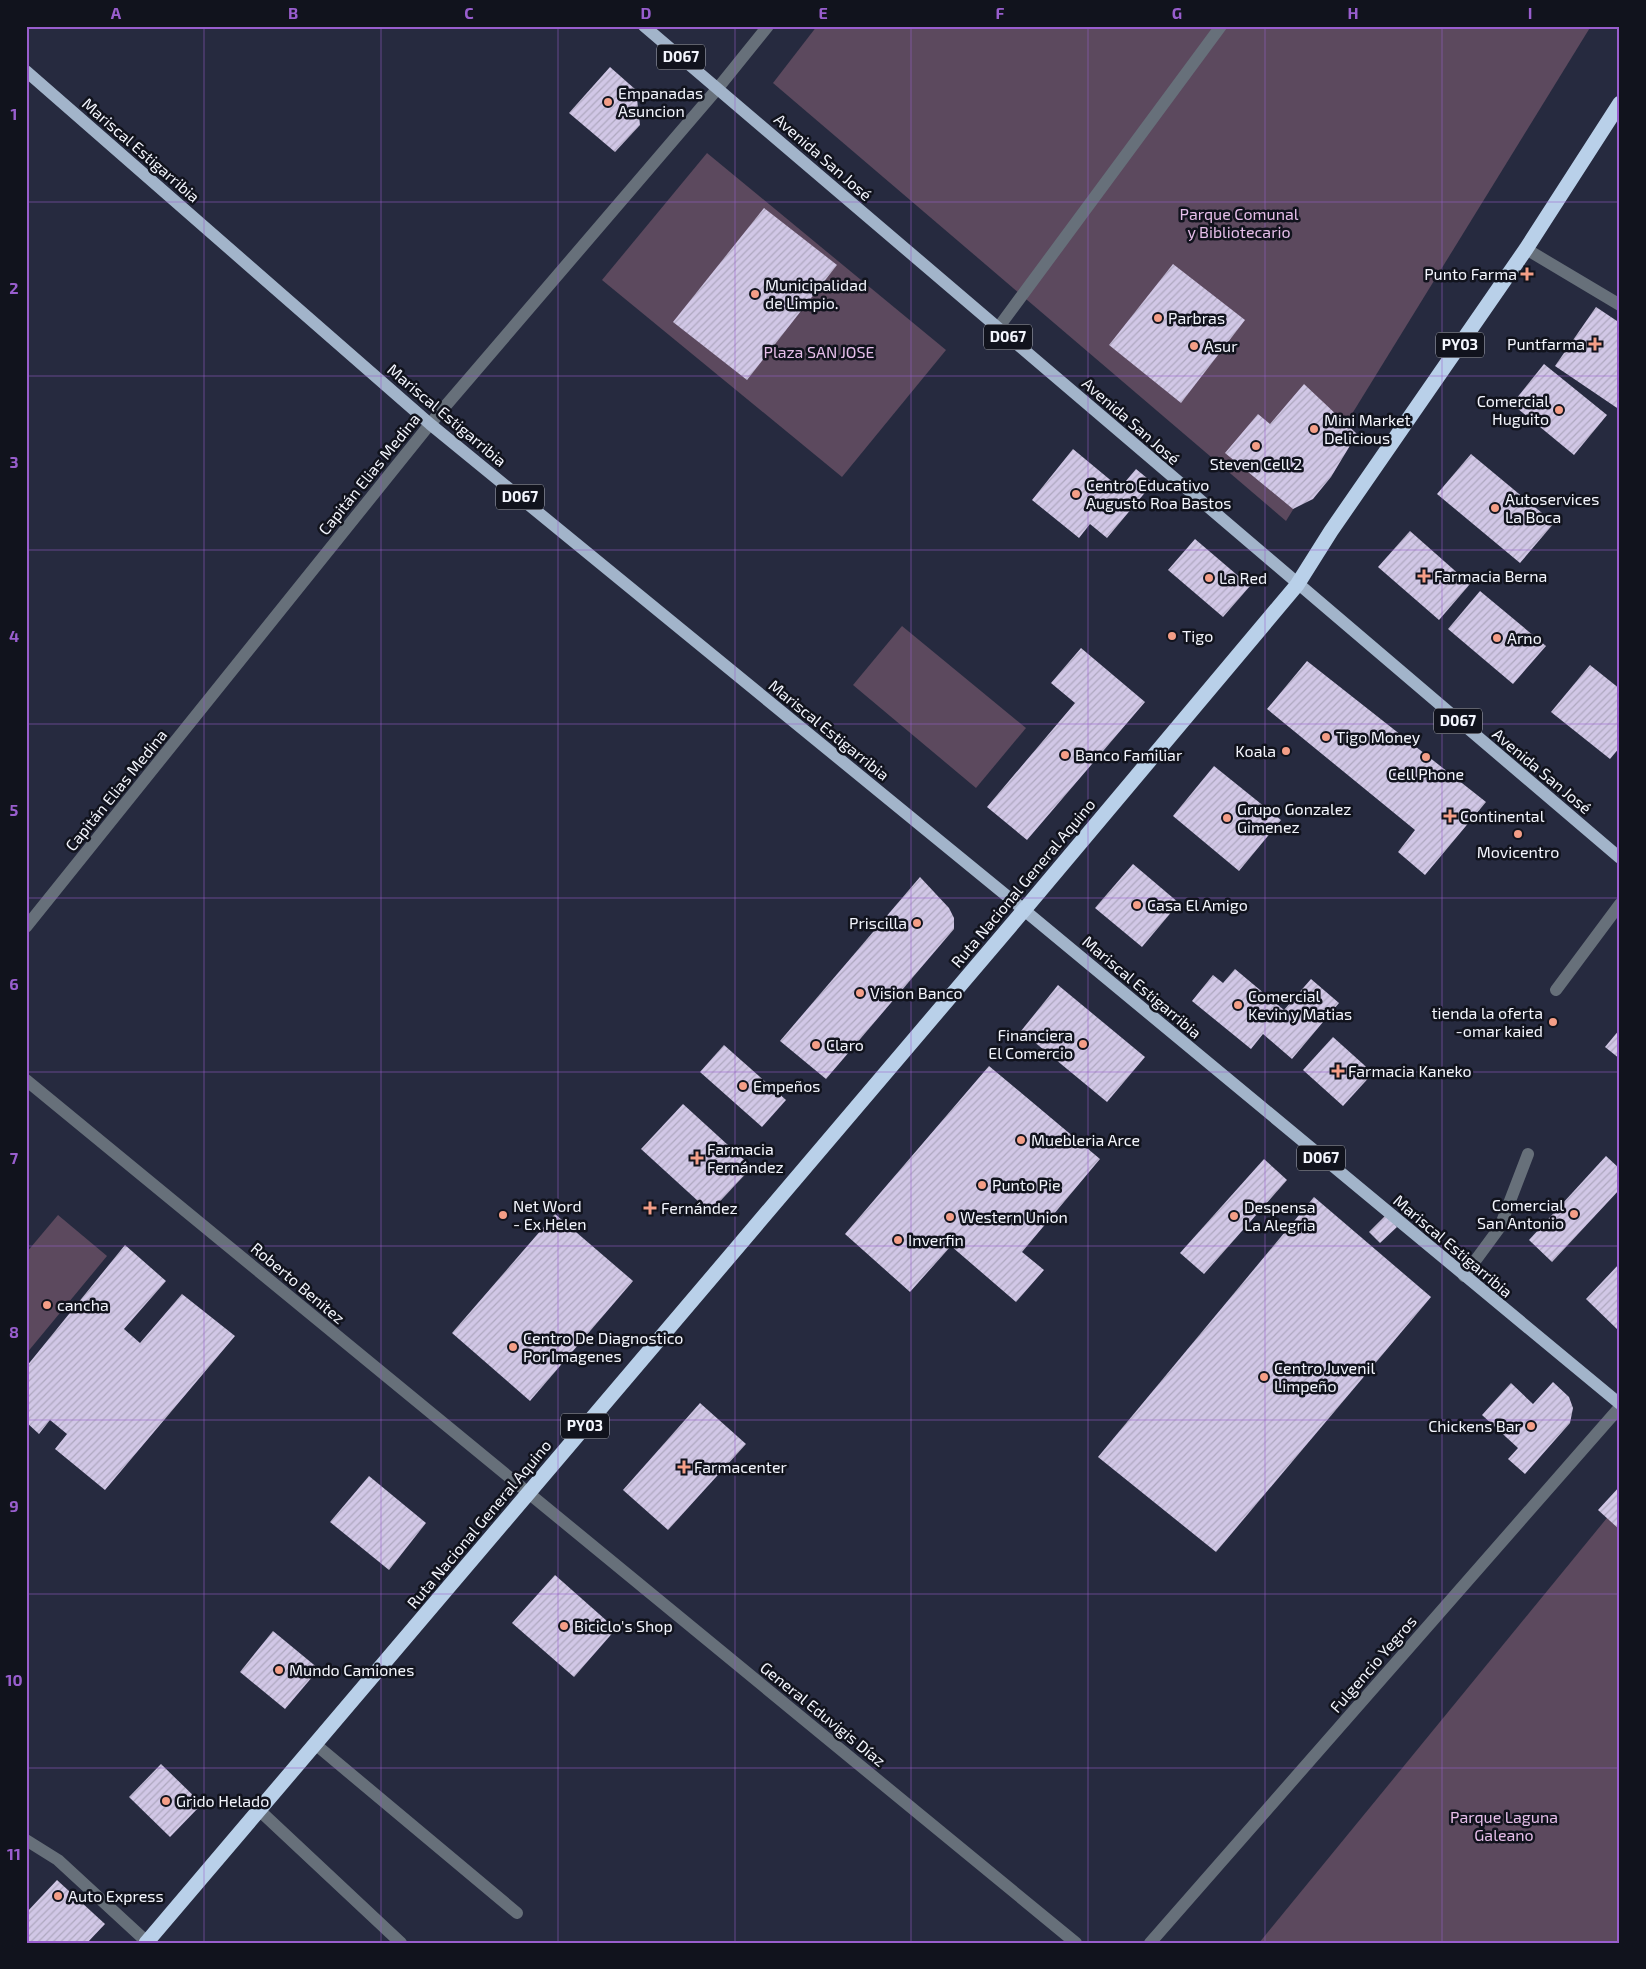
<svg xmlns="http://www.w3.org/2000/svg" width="1646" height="1969" font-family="'Exo 2',sans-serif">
  <defs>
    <pattern id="building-hatch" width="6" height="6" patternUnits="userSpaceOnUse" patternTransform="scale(1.25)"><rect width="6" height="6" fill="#d1c7e6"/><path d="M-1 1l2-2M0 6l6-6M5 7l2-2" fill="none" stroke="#afa8c0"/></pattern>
  </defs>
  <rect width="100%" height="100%" fill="#262a3f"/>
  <g fill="#5c495e">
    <path d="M 817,26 L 1591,26 L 1286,521 L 773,83 Z"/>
    <path d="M 707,153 L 946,350 L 842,477 L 602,280 Z"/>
    <path d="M 902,626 L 1026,728 L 976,788 L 853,685 Z"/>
    <path d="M 58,1215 L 107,1256 L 26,1354 L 26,1253 Z"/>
    <path d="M 1620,1502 L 1620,1943 L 1259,1943 Z"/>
  </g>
  <g fill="url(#building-hatch)">
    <path d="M 610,67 L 636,90 L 640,125 L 615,152 L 569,113 Z"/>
    <path d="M 764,208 L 837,265 L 747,380 L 673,322 Z"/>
    <path d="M 1173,264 L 1245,320 L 1181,403 L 1109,345 Z"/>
    <path d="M 1596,307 L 1620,323 L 1620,410 L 1555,366 Z"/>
    <path d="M 1544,364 L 1607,415 L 1574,455 L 1512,404 Z"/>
    <path d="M 1304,384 L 1357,434 L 1331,477 L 1313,499 L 1293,509 L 1225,453 L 1258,414 L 1270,424 Z"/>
    <path d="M 1073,449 L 1120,488 L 1136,469 L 1153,483 L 1107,538 L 1090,524 L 1079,538 L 1032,500 Z"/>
    <path d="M 1471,454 L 1554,523 L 1520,563 L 1437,494 Z"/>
    <path d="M 1410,531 L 1470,584 L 1439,620 L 1378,567 Z"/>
    <path d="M 1195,539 L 1250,586 L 1223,617 L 1168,570 Z"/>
    <path d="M 1480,591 L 1546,646 L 1513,684 L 1448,629 Z"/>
    <path d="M 1081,648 L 1145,702 L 1027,840 L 987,807 L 1075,703 L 1051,683 Z"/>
    <path d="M 1307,661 L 1486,802 L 1425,875 L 1398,852 L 1415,830 L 1267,709 Z"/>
    <path d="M 1590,665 L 1620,689 L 1620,747 L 1610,759 L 1551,712 Z"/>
    <path d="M 1214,766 L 1281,820 L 1239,871 L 1173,816 Z"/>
    <path d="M 1133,864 L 1179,903 L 1142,947 L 1095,908 Z"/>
    <path d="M 920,877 L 949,908 L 954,918 L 954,929 L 826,1079 L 780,1041 Z"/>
    <path d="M 1235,969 L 1284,1010 L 1311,979 L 1339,1003 L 1292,1059 L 1263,1034 L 1251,1049 L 1192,1001 L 1213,975 L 1223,983 Z"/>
    <path d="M 1058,985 L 1145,1057 L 1107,1102 L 1021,1031 Z"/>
    <path d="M 1620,1029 L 1620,1059 L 1605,1047 Z"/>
    <path d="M 1333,1037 L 1373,1073 L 1343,1106 L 1303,1070 Z"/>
    <path d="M 724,1045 L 786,1100 L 762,1127 L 700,1072 Z"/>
    <path d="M 989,1066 L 1100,1159 L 1022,1252 L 1044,1270 L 1016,1302 L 951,1246 L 910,1292 L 845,1234 Z"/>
    <path d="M 683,1104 L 752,1167 L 710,1212 L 641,1149 Z"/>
    <path d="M 1606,1156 L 1620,1169 L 1620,1189 L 1552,1262 L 1529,1240 Z"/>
    <path d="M 1264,1159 L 1287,1180 L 1204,1274 L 1180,1253 Z"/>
    <path d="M 1314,1197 L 1431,1297 L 1216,1552 L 1098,1457 Z"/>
    <path d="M 555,1214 L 633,1281 L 530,1401 L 452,1333 Z"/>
    <path d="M 1386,1215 L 1397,1227 L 1380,1243 L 1369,1232 Z"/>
    <path d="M 125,1245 L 166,1281 L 124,1329 L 140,1343 L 182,1294 L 235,1336 L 105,1490 L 55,1449 L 67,1434 L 50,1420 L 39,1434 L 26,1422 L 26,1367 Z"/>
    <path d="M 1620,1263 L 1620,1332 L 1586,1299 Z"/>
    <path d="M 1553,1382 L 1569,1397 L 1573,1408 L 1570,1423 L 1525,1474 L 1508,1459 L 1518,1448 L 1482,1415 L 1511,1383 L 1533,1404 Z"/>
    <path d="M 700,1403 L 746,1444 L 668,1530 L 623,1490 Z"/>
    <path d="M 369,1476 L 426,1523 L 389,1570 L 330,1522 Z"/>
    <path d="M 1620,1486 L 1620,1530 L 1598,1510 Z"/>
    <path d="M 555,1575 L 616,1629 L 574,1677 L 512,1623 Z"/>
    <path d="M 273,1631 L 319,1669 L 285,1709 L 240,1672 Z"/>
    <path d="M 161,1764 L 202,1804 L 170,1837 L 129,1797 Z"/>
    <path d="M 57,1880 L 105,1924 L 87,1943 L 26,1943 L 26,1913 Z"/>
  </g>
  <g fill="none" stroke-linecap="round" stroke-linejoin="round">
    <g stroke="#67707a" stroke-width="12">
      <path d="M 1526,249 L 1620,305"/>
      <path d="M 998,328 L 1221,26"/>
      <path d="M 26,927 L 430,424 L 718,88 L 768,26"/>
      <path d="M 1556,990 L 1620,904"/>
      <path d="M 26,1080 L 1076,1943"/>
      <path d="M 1464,1276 L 1500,1227 L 1528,1154"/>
      <path d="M 315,1744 L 517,1913"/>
      <path d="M 259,1810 L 401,1943"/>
      <path d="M 26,1840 L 58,1860 L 147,1942"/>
      <path d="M 1150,1943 L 1620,1407"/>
    </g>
    <g stroke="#a2b4ca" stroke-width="12">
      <path d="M 644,26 L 1620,858"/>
      <path d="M 26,71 L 430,424 L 1024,910 L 1620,1404"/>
    </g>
    <path stroke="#b9d0e9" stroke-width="15" d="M 146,1943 L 1024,910 L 1297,585 L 1331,531 L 1526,249 L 1620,103"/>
  </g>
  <path fill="none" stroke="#995ece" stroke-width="1" stroke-opacity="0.55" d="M 204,26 L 204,1943M 381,26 L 381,1943M 558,26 L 558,1943M 735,26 L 735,1943M 911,26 L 911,1943M 1088,26 L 1088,1943M 1265,26 L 1265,1943M 1442,26 L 1442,1943M 26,202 L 1620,202M 26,376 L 1620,376M 26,550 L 1620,550M 26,724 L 1620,724M 26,898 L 1620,898M 26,1072 L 1620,1072M 26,1246 L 1620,1246M 26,1420 L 1620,1420M 26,1594 L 1620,1594M 26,1768 L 1620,1768"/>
  <g fill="#f49e87" stroke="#11131d" stroke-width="2">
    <circle cx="608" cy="102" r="5"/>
    <path d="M1524.5 266.5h5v5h5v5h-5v5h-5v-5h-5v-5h5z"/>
    <circle cx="755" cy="294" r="5"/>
    <circle cx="1158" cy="318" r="5"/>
    <path d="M1592.5 336.5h5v5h5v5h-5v5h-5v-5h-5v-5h5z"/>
    <circle cx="1194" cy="346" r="5"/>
    <circle cx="1559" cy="410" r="5"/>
    <circle cx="1314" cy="429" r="5"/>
    <circle cx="1256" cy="446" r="5"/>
    <circle cx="1076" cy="494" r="5"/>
    <circle cx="1495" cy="508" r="5"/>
    <path d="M1421.5 568.5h5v5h5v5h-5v5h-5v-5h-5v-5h5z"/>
    <circle cx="1209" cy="578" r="5"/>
    <circle cx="1172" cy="636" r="5"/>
    <circle cx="1497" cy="638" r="5"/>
    <circle cx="1326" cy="737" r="5"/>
    <circle cx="1286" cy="751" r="5"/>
    <circle cx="1065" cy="755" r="5"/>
    <circle cx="1426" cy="757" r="5"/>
    <path d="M1447.5 808.5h5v5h5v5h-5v5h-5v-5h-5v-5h5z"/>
    <circle cx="1227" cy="818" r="5"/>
    <circle cx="1518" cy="834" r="5"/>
    <circle cx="1137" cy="905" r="5"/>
    <circle cx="917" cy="923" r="5"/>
    <circle cx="860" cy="993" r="5"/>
    <circle cx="1238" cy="1005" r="5"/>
    <circle cx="1553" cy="1022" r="5"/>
    <circle cx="1083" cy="1044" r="5"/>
    <circle cx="816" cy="1045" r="5"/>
    <path d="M1335.5 1063.5h5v5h5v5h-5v5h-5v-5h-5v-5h5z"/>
    <circle cx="743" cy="1086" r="5"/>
    <circle cx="1021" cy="1140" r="5"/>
    <path d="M694.5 1150.5h5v5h5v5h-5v5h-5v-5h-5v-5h5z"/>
    <circle cx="982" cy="1185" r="5"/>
    <path d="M647.5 1200.5h5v5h5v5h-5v5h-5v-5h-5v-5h5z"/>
    <circle cx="1574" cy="1214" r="5"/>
    <circle cx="503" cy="1215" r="5"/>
    <circle cx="1234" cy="1216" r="5"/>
    <circle cx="950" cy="1217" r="5"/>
    <circle cx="898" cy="1240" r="5"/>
    <circle cx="47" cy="1305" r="5"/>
    <circle cx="513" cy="1347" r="5"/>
    <circle cx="1264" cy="1377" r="5"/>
    <circle cx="1531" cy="1426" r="5"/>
    <path d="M681.5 1459.5h5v5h5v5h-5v5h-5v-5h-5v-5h5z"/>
    <circle cx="564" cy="1626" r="5"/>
    <circle cx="279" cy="1670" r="5"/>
    <circle cx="166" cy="1801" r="5"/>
    <circle cx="58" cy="1896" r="5"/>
  </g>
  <g text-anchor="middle" stroke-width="5" stroke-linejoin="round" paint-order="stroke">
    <g fill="#11131d" stroke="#afb1ba" stroke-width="1">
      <rect x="657" y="44.5" width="48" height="25" rx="4"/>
      <rect x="984" y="324.5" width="48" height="25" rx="4"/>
      <rect x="1436" y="332.5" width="48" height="25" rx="4"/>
      <rect x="496" y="484.5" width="48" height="25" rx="4"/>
      <rect x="1434" y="708.5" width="48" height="25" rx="4"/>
      <rect x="1297" y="1145.5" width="48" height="25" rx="4"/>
      <rect x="561" y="1413.5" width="48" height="25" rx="4"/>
    </g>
    <g font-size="15" font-weight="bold" fill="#f3f5fd">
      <text x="681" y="62">D067</text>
      <text x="1008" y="342">D067</text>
      <text x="1460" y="350">PY03</text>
      <text x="520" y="502">D067</text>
      <text x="1458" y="726">D067</text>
      <text x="1321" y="1163">D067</text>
      <text x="585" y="1431">PY03</text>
    </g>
    <g font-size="16" fill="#f3f5fd" stroke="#11131d" text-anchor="start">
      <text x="618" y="99">Empanadas<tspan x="618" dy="18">Asuncion</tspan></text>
      <text x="1517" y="280" text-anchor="end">Punto Farma</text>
      <text x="765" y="291">Municipalidad<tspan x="765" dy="18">de Limpio.</tspan></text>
      <text x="1168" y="324">Parbras</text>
      <text x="1585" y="350" text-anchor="end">Puntfarma</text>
      <text x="1204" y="352">Asur</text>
      <text x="1549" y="407" text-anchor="end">Comercial<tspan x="1549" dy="18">Huguito</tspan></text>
      <text x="1324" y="426">Mini Market<tspan x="1324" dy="18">Delicious</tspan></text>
      <text x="1256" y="470" text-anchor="middle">Steven Cell 2</text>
      <text x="1086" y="491">Centro Educativo<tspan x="1086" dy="18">Augusto Roa Bastos</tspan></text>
      <text x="1505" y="505">Autoservices<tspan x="1505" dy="18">La Boca</tspan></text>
      <text x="1434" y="582">Farmacia Berna</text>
      <text x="1219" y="584">La Red</text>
      <text x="1182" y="642">Tigo</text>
      <text x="1507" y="644">Arno</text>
      <text x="1336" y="743">Tigo Money</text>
      <text x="1276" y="757" text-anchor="end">Koala</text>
      <text x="1075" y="761">Banco Familiar</text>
      <text x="1426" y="780" text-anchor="middle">Cell Phone</text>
      <text x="1237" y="815">Grupo Gonzalez<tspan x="1237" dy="18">Gimenez</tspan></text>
      <text x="1460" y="822">Continental</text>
      <text x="1518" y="858" text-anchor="middle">Movicentro</text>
      <text x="1147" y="911">Casa El Amigo</text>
      <text x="907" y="929" text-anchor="end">Priscilla</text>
      <text x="870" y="999">Vision Banco</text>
      <text x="1248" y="1002">Comercial<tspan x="1248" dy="18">Kevin y Matias</tspan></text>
      <text x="1543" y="1019" text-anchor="end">tienda la oferta<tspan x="1543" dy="18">-omar kaied</tspan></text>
      <text x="1073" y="1041" text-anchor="end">Financiera<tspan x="1073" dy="18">El Comercio</tspan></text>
      <text x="826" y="1051">Claro</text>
      <text x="1348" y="1077">Farmacia Kaneko</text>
      <text x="753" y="1092">Empeños</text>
      <text x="1031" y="1146">Muebleria Arce</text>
      <text x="707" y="1155">Farmacia<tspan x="707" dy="18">Fernández</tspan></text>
      <text x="992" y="1191">Punto Pie</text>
      <text x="1564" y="1211" text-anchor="end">Comercial<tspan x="1564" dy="18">San Antonio</tspan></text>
      <text x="513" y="1212">Net Word<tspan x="513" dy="18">- Ex Helen</tspan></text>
      <text x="1244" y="1213">Despensa<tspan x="1244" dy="18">La Alegria</tspan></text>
      <text x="661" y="1214">Fernández</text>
      <text x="960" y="1223">Western Union</text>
      <text x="908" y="1246">Inverfin</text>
      <text x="57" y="1311">cancha</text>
      <text x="523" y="1344">Centro De Diagnostico<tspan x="523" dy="18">Por Imagenes</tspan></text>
      <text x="1274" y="1374">Centro Juvenil<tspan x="1274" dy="18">Limpeño</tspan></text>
      <text x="1521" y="1432" text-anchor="end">Chickens Bar</text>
      <text x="694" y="1473">Farmacenter</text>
      <text x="574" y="1632">Biciclo's Shop</text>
      <text x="289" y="1676">Mundo Camiones</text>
      <text x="176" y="1807">Grido Helado</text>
      <text x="68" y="1902">Auto Express</text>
    </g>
    <g font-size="16" fill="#f3f5fd" stroke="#11131d">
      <text transform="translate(141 150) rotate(41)" y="6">Mariscal Estigarribia</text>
      <text transform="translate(823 157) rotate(41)" y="6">Avenida San José</text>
      <text transform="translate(447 415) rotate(40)" y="6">Mariscal Estigarribia</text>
      <text transform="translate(1131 421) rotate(41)" y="6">Avenida San José</text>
      <text transform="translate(369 474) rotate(-51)" y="6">Capitán Elias Medina</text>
      <text transform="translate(829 730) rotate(39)" y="6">Mariscal Estigarribia</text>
      <text transform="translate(1542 771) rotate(40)" y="6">Avenida San José</text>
      <text transform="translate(116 790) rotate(-51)" y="6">Capitán Elias Medina</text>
      <text transform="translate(1023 883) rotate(-50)" y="6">Ruta Nacional General Aquino</text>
      <text transform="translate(1142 987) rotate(40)" y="6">Mariscal Estigarribia</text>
      <text transform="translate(1453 1246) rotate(40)" y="6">Mariscal Estigarribia</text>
      <text transform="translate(298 1283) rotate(40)" y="6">Roberto Benitez</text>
      <text transform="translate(479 1524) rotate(-50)" y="6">Ruta Nacional General Aquino</text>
      <text transform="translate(1373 1664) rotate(-49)" y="6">Fulgencio Yegros</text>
      <text transform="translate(823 1714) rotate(39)" y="6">General Eduvigis Díaz</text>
    </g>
    <g font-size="16" fill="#e6beea" stroke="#11131d">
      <text x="1239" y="220">Parque Comunal<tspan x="1239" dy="18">y Bibliotecario</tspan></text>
      <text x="819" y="358">Plaza SAN JOSE</text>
      <text x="1504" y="1823">Parque Laguna<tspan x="1504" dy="18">Galeano</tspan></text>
    </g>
  </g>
  <rect width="1646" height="1969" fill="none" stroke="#11131d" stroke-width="55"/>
  <rect x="28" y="28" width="1590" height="1914" fill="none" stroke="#995ece" stroke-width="2"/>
  <g font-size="16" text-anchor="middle" font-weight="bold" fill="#995ece">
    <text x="116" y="19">A</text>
    <text x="293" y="19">B</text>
    <text x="469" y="19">C</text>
    <text x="646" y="19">D</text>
    <text x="823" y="19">E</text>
    <text x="1000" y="19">F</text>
    <text x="1177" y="19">G</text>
    <text x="1353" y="19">H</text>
    <text x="1530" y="19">I</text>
    <text x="14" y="120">1</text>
    <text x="14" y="294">2</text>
    <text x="14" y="468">3</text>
    <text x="14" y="642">4</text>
    <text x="14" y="816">5</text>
    <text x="14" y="990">6</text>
    <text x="14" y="1164">7</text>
    <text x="14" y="1338">8</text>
    <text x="14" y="1512">9</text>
    <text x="14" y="1686">10</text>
    <text x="14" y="1860">11</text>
  </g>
</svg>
